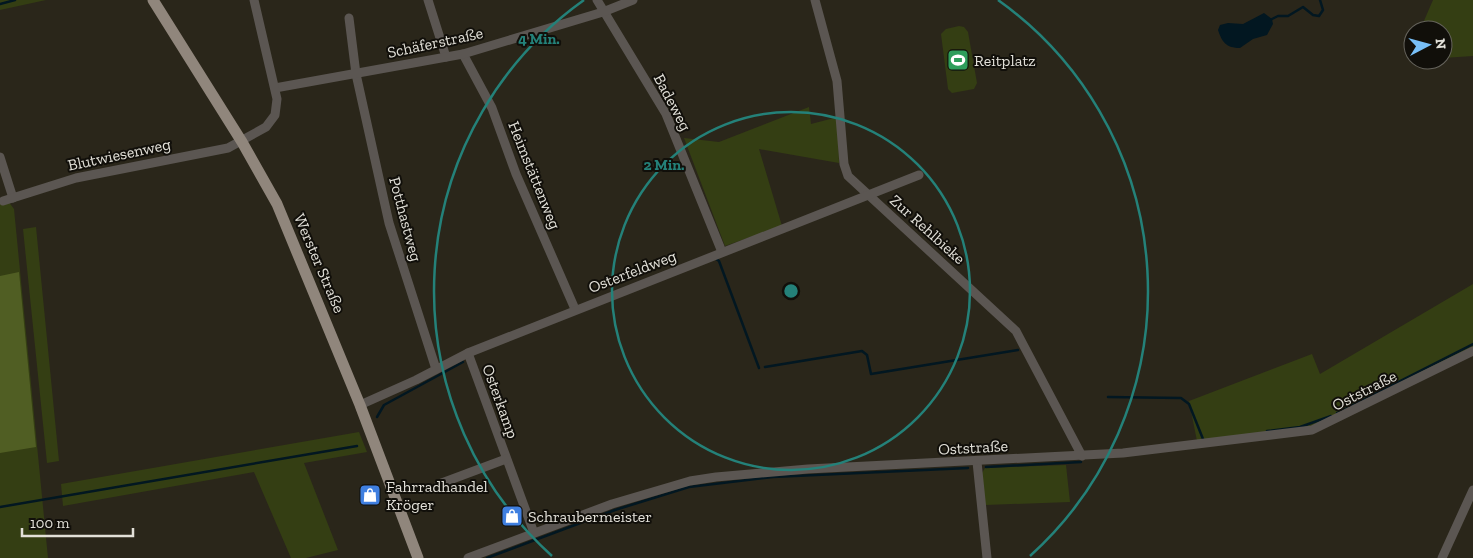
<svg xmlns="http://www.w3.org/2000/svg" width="1473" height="558" font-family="'Zilla Slab',serif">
  <rect width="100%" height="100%" fill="#2a261a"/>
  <g fill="#343e13">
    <path d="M 0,0 L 46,0 L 0,10 Z"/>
    <path d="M 1433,0 L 1473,0 L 1473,56 L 1443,58 L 1443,30 L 1420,30 Z"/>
    <path d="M 959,26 L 964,27 L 968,32 L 977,83 L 974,89 L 952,93 L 948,89 L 941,34 L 946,29 Z"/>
    <path d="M 809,107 L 811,124 L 838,117 L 839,163 L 759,149 L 782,226 L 725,246 L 684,138 L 719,142 Z"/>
    <path d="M 8,201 L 14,209 L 48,558 L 0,558 L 0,204 Z"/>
    <path d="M 36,227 L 59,461 L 47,463 L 23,229 Z"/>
    <path d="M 1473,284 L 1473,353 L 1311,429 L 1197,441 L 1189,401 L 1312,354 L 1320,374 Z"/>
    <path d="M 359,432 L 367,452 L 304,463 L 338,550 L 306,558 L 291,558 L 254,472 L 63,506 L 61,484 Z"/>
    <path d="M 1066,465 L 1070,502 L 985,505 L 982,473 L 985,468 Z"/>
  </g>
  <path fill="#505e23" d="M 19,272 L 36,447 L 0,453 L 0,276 Z"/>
  <path fill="#021721" d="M 1264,13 L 1272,19 L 1273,24 L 1267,35 L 1253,39 L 1240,48 C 1226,48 1222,42 1218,30 L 1220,25 L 1228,23 L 1243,24 Z"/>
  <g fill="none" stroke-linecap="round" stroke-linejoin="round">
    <g stroke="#021721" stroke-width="2.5">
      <path d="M 0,4 L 15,0"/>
      <path d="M 1272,19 L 1278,16 L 1288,16 L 1303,7 L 1313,15 L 1319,16 L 1323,10 L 1320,0"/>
      <path d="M 716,259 L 719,261 L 759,368"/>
      <path d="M 765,367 L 862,351 L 867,355 L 871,374 L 1018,350"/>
      <path d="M 1108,397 L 1181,398 L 1189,404 L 1203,439"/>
      <path d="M 1337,413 L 1473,344"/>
      <path d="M 377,417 L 384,405 L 463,362"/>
      <path d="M 1267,431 L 1300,427 L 1331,416"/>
      <path d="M 986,467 L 1081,462"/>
      <path d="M 0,507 L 357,446"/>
      <path d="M 487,558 L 615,510 L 689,487 L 773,477 L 968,468"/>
    </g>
    <g stroke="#5b5652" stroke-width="9">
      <path d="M 428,0 L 446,57"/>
      <path d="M 597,0 L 666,114 L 722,252"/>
      <path d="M 815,0 L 837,81 L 844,164 L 848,176 L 1016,331 L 1082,456"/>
      <path d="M 349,18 L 356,74 L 389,223 L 436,369"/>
      <path d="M 463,54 L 492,108 L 516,174 L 575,309"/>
      <path d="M 275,88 L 463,54 L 603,12 L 633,0"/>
      <path d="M 0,157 L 13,198"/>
      <path d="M 3,201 L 76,178 L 228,148 L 266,127 L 275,115 L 277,99 L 254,0"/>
      <path d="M 468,353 L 534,533"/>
      <path d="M 360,405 L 416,380 L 468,353 L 919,175"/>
      <path d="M 977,462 L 987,558"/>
      <path d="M 439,484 L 506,459"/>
      <path d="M 468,558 L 612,504 L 690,481 L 716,477 L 808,469 L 1123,453 L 1312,430 L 1473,351"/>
      <path d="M 1442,558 L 1473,490"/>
    </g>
    <path stroke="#90867c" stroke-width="11" d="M 153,0 L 242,142 L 277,204 L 360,405 L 418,558"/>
  </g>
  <g fill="none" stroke="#248179" stroke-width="2.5">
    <circle cx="791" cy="291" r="179"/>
    <path d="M552 556A357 357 0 0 1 584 0M998 0A357 357 0 0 1 1030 556"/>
  </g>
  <defs>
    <g id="stadium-square" transform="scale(1.125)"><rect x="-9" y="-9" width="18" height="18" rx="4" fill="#2e9e5b" stroke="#110f0a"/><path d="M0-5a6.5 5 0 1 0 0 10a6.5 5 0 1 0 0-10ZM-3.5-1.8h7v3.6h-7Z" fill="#fff"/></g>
    <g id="shop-square" transform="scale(1.125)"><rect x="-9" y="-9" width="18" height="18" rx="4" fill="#3f7fe0" stroke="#110f0a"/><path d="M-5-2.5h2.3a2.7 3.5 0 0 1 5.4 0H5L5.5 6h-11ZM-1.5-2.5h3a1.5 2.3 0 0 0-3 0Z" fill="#fff"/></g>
  </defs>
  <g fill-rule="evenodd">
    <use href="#stadium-square" x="958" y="60"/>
    <use href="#shop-square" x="370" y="495"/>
    <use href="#shop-square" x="512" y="516"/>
  </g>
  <g text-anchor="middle" stroke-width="4" stroke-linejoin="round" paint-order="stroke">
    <g font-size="16" fill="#e2e0d8" stroke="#110f0a">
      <text transform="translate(435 42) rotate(-12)" y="6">Schäferstraße</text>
      <text transform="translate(673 102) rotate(62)" y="6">Badeweg</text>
      <text transform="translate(119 154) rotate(-12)" y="6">Blutwiesenweg</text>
      <text transform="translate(535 175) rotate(68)" y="6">Heimstättenweg</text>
      <text transform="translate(406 219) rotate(75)" y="6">Potthastweg</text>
      <text transform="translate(928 229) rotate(42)" y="6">Zur Rehlbieke</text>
      <text transform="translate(320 263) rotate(67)" y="6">Werster Straße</text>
      <text transform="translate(632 271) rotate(-21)" y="6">Osterfeldweg</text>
      <text transform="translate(1364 390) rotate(-27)" y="6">Oststraße</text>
      <text transform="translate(501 401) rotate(70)" y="6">Osterkamp</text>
      <text transform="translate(973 447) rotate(-3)" y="6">Oststraße</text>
    </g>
    <g font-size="16" fill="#e2e0d8" stroke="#110f0a" text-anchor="start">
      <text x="974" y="66">Reitplatz</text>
      <text x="386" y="492">Fahrradhandel<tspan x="386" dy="18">Kröger</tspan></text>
      <text x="528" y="522">Schraubermeister</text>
    </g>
  </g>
  <circle cx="791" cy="291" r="8" fill="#248179" stroke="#110f0a" stroke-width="2.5"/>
  <g font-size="15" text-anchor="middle" font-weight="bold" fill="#248179" stroke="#110f0a" stroke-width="4" stroke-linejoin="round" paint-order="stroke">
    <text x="539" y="44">4 Min.</text>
    <text x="664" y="170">2 Min.</text>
  </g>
  <g transform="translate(1428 45) rotate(84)"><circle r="24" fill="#110f0a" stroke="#65635c"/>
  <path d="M0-4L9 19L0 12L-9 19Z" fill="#78bff7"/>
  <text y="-8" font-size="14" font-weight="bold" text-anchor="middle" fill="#e2e0d8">N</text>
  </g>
  <path d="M22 528v8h111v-8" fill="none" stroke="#e2e0d8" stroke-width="2.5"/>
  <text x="30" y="528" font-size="15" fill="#e2e0d8" stroke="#110f0a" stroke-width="4" paint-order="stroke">100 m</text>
</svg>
